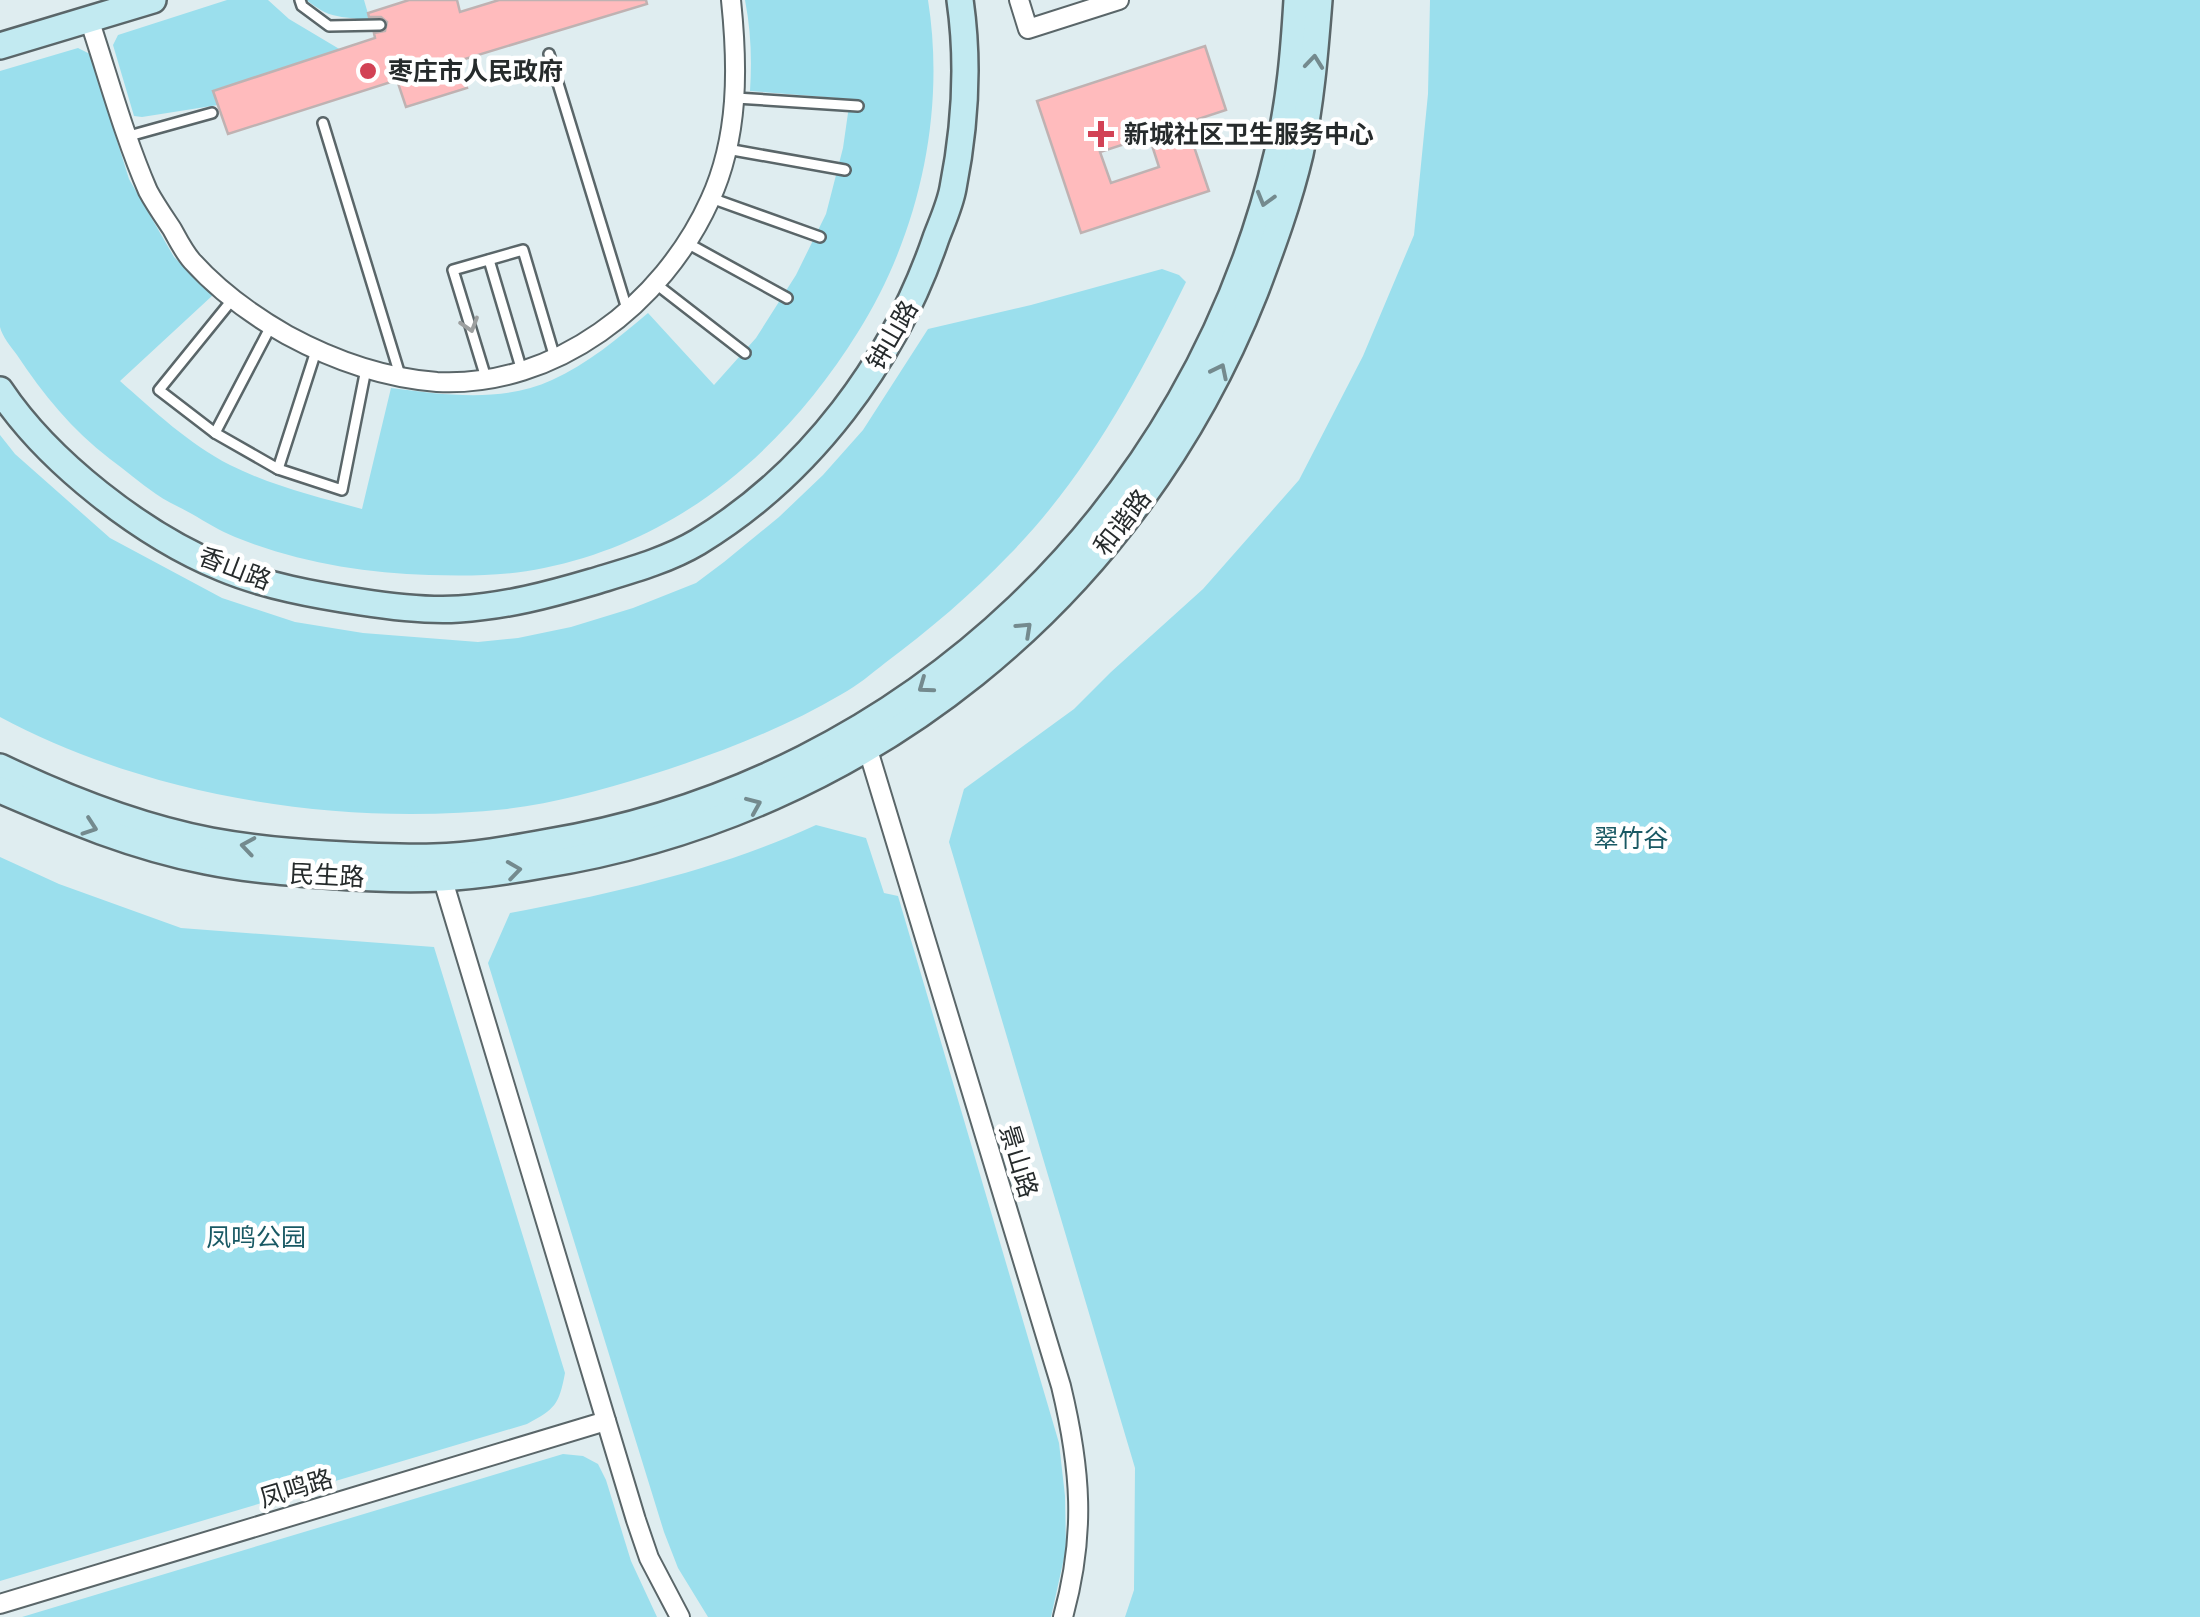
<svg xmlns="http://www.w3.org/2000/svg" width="2200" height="1617" font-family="Arial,'Noto Sans SC',sans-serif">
  <rect width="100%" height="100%" fill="#dfedf0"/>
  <g fill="#9bdfed">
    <path d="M 227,0 L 268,0 L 289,19 L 341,50 L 214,90 L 218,105 L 142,117 L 134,116 L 113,45 L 118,35 Z"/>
    <path d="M 306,0 L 364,0 L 371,24 C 359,17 350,19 337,16 C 325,14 316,7 306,0 Z"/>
    <path d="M 745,0 L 928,0 C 946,113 919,235 858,332 C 785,449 681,540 544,568 C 506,576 467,576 429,575 C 363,573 297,562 235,537 C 220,531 206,522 192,514 C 180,507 167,502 156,494 C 140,483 125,470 110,459 C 72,430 43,394 17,355 C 11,347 2,336 0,327 C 0,307 0,274 0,253 C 0,192 0,131 0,71 L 78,48 L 90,54 L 129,179 L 174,257 L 213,295 L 120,381 C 154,411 189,444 230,465 C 272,486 317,497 362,509 L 391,388 C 445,395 502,403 552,380 C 588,364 618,338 648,313 L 714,385 L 756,338 L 796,275 L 826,214 L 843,148 L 850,99 L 750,91 C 752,60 751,31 745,0 Z"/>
    <path d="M 1430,0 L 2200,0 L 2200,1617 L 1125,1617 L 1134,1590 L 1135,1468 L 949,842 L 964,789 L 1074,709 L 1111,672 L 1203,589 L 1299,480 L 1363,356 L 1414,235 L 1428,94 Z"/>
    <path d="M 1162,269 L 1179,275 L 1186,282 C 1138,380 1087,475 1010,554 C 972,594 929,630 885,663 C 871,674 857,686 842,694 C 781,730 714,755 647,776 C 601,790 555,803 507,809 C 339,827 150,797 0,717 L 0,435 L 15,454 L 110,538 L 222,598 L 295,622 L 363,633 L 478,642 L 518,638 L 571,627 L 633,608 L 696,583 L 724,562 L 779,517 L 823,475 L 863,430 L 928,329 L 1031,305 Z"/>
    <path d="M 816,825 L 866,838 L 884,893 L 898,896 L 1059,1443 L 1065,1496 L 1066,1549 L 1051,1617 L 708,1617 L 678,1568 L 664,1532 L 488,963 L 510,913 C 614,893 718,870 816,825 Z"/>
    <path d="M 0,857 L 59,884 L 181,928 L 434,947 L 565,1373 C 559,1405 555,1409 527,1424 L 0,1581 Z"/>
    <path d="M 563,1454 L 583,1456 L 598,1464 L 606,1480 L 631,1561 L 657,1617 L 22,1617 Z"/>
  </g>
  <g fill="#ffbbbd" stroke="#bfb2b2" stroke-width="2.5" fill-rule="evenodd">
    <path d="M 409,0 L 457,0 L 460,12 L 499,0 L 646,0 L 647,4 L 458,61 L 467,88 L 406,107 L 397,80 L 228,134 L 213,91 L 375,38 L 374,33 L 385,31 L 387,22 L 381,17 L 369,17 L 368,13 Z"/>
    <path d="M 1205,46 L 1226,110 L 1186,123 L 1209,191 L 1081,233 L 1037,101 ZM 1149,136 L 1159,167 L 1111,183 L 1100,152 Z"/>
  </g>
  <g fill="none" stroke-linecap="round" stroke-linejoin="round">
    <g stroke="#5a6669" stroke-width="14">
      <g id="lane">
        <path d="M 300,0 L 302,6 L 329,26 L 380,25"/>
        <path d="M 549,54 L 627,309"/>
        <path d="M 736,98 L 858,106"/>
        <path d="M 323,123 L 400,375"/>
        <path d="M 129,136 L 212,113"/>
        <path d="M 727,149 L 845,170"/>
        <path d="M 711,198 L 820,237"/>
        <path d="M 687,243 L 787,298"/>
        <path d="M 489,260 L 522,371"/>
        <path d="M 656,284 L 745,353"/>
        <path d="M 232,300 L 159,390 L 215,433 L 278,469 L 342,490 L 366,369"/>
        <path d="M 486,378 L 453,270 L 523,250 L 555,358"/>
        <path d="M 215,433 L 271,326"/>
        <path d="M 278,469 L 316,351"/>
      </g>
    </g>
    <g stroke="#5a6669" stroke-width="22">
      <g id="street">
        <path d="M 1019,0 L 1028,29 L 1119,0"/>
        <path d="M 89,19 C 108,76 124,136 148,191 C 155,204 164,217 172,229 C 178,240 184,252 192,261 C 219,291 252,315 287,335 C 333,360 385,378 437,382 C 555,388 663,304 710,200 C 739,137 738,67 731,0"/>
        <path d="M 865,740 L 1061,1386 C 1081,1469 1086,1534 1063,1617"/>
        <path d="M 439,867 L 636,1520 L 649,1558 L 680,1617"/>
        <path d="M 0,1604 L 606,1421"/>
      </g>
    </g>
    <g stroke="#5a6669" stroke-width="30">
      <g id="secondary">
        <path d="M 0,46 L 153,0"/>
        <path d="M 0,390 C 48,462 142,535 222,568 C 265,586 315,595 361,602 C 393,607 427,611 459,609 C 506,606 548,595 592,582 C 628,571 666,561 698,542 C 810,474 894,361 936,238 C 942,222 950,205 953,188 C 965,127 969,62 960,0"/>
        <path d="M 0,767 C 67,799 138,827 211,841 C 249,848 288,852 326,854 C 362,856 398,858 434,857 C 472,856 511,849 549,842 C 911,781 1195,507 1278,151 C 1290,101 1294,50 1297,0"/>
        <path d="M 0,790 C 67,819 134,847 206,861 C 245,869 285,872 324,875 C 363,878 403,880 442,878 C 476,876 509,871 542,865 C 866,813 1134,598 1255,292 C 1272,247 1289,201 1300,154 C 1311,103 1315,51 1319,0"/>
      </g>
    </g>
    <use href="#lane" stroke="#fff" stroke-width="9"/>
    <use href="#street" stroke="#fff" stroke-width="18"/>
    <use href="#secondary" stroke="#c2eaf1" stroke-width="25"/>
  </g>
  <defs><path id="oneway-chevron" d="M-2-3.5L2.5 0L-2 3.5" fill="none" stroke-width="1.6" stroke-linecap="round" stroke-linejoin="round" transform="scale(2.5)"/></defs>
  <g stroke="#748a8e">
    <use href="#oneway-chevron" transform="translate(1314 62) rotate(-84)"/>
    <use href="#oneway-chevron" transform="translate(1265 199) rotate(106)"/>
    <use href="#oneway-chevron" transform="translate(1220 371) rotate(-64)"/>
    <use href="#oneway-chevron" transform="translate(1025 629) rotate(-43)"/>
    <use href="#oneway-chevron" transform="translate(925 686) rotate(144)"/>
    <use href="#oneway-chevron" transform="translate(754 805) rotate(-23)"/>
    <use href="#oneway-chevron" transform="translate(90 827) rotate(19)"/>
    <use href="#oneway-chevron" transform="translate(248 846) rotate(-171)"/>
    <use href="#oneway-chevron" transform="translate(514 870) rotate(-8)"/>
  </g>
  <use stroke="#9da0a0" href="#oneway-chevron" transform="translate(470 325) rotate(73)"/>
  <g fill="#d24255" stroke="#fff" stroke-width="4">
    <circle cx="368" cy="71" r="10"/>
    <path d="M1096 119h10v10h10v10h-10v10h-10v-10h-10v-10h10z"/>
  </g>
  <g text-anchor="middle" stroke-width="9" stroke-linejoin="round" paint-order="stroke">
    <g font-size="25" font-weight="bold" fill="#262b2c" stroke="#fff" text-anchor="start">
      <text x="388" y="80">枣庄市人民政府</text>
      <text x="1124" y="143">新城社区卫生服务中心</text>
    </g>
    <g font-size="25" fill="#262b2c" stroke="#fff">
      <text transform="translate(892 335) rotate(-60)" y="9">钟山路</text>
      <text transform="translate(1122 522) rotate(-52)" y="9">和谐路</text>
      <text transform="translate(235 568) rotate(21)" y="9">香山路</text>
      <text transform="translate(327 875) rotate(3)" y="9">民生路</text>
      <text transform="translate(1019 1161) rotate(73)" y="9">景山路</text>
      <text transform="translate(296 1488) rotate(-17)" y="9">凤鸣路</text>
    </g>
    <g font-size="25" fill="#195964" stroke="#fff">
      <text x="1631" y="847">翠竹谷</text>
      <text x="256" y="1246">凤鸣公园</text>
    </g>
  </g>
</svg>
